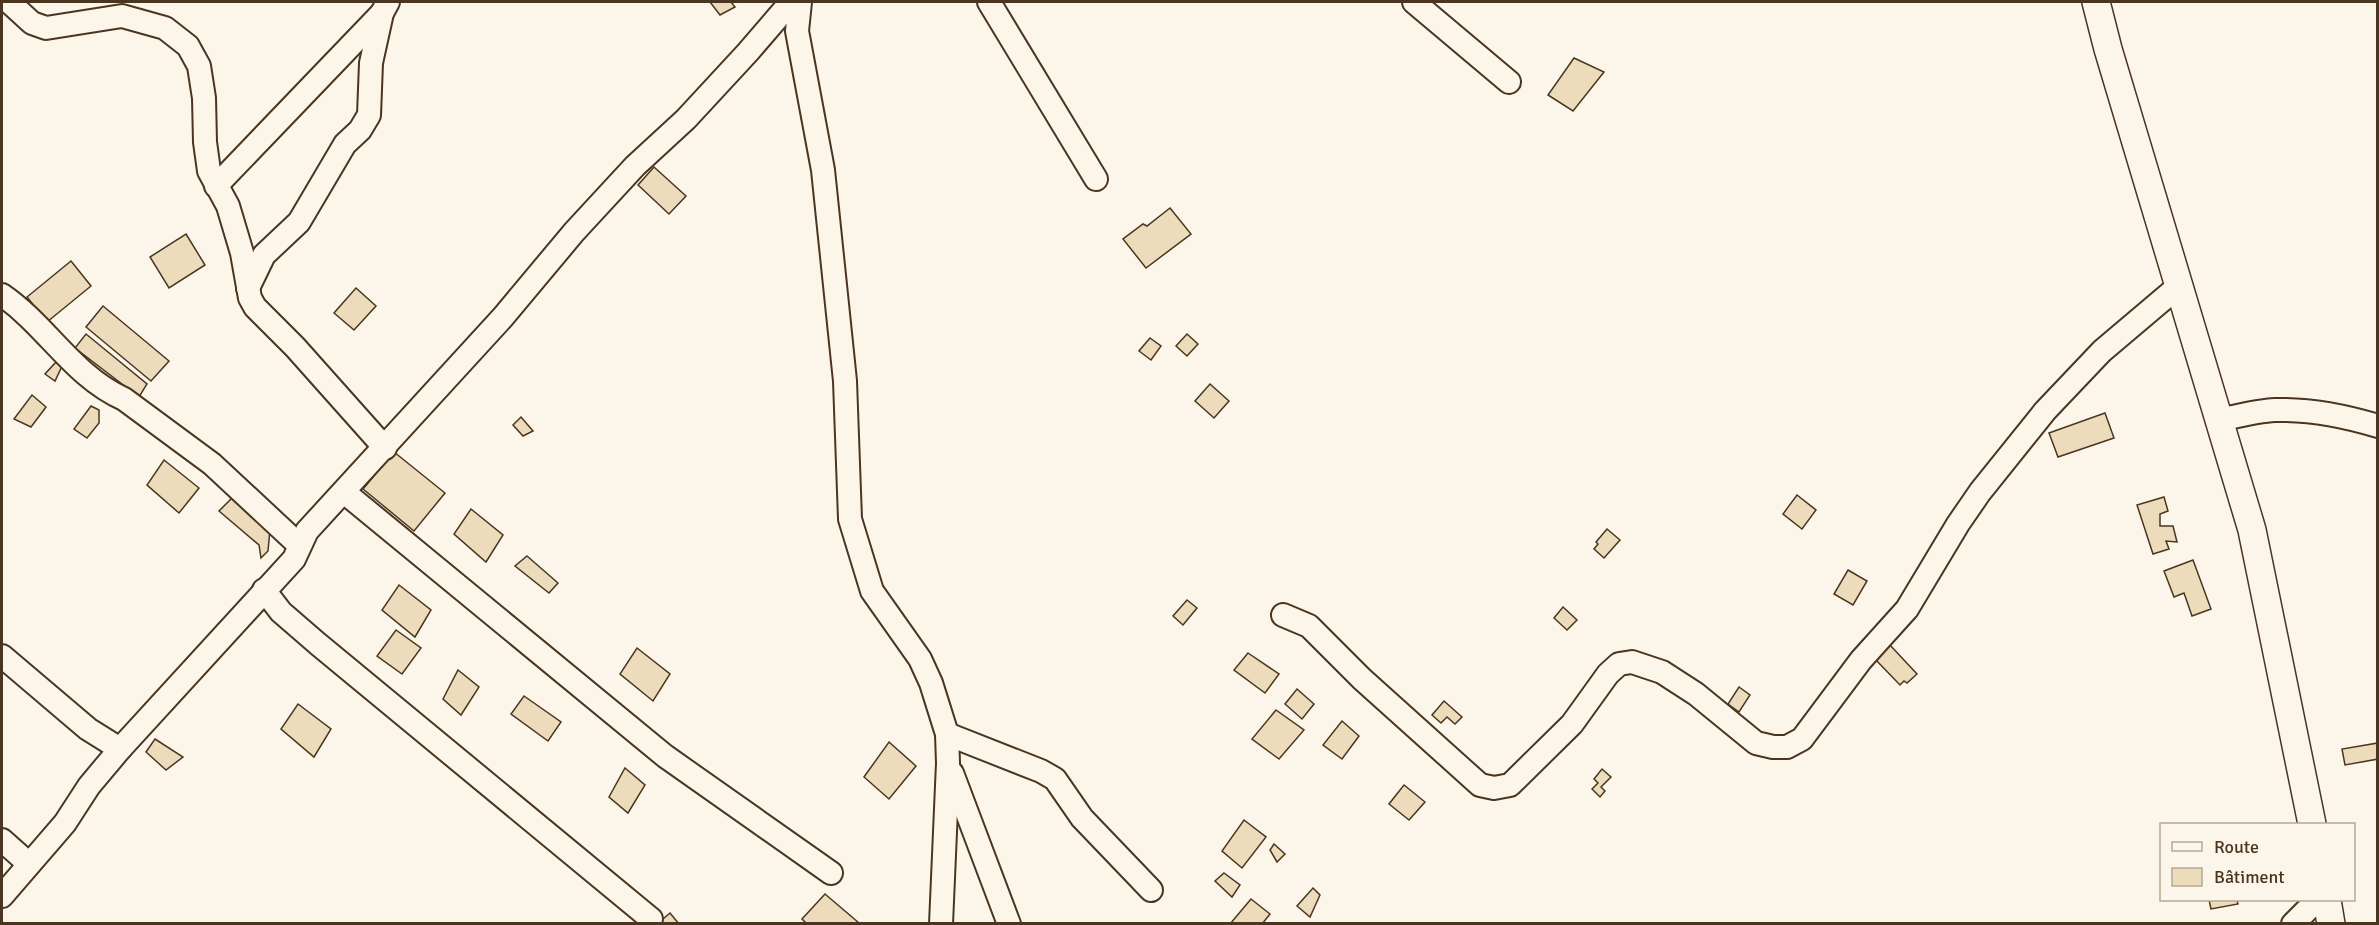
<svg xmlns="http://www.w3.org/2000/svg" width="2379" height="925" font-family="Signika,sans-serif">
  <rect width="100%" height="100%" fill="#fbf6e9"/>
  <g fill="#ecdcbc" stroke="#4a3520" stroke-width="1.5">
    <path d="M 710,2 L 731,2 L 735,7 L 720,15 Z"/>
    <path d="M 1574,58 L 1604,72 L 1573,111 L 1548,95 Z"/>
    <path d="M 654,167 L 686,196 L 669,214 L 638,185 Z"/>
    <path d="M 1170,208 L 1191,234 L 1146,268 L 1123,239 L 1143,224 L 1147,226 Z"/>
    <path d="M 186,234 L 205,265 L 169,288 L 150,257 Z"/>
    <path d="M 71,261 L 91,286 L 47,322 L 27,297 Z"/>
    <path d="M 356,288 L 376,306 L 354,330 L 334,313 Z"/>
    <path d="M 103,306 L 169,361 L 151,381 L 86,327 Z"/>
    <path d="M 86,334 L 147,384 L 139,397 L 75,348 Z"/>
    <path d="M 1187,334 L 1198,344 L 1187,356 L 1176,346 Z"/>
    <path d="M 1150,338 L 1161,346 L 1151,360 L 1139,351 Z"/>
    <path d="M 57,361 L 63,364 L 55,381 L 45,374 Z"/>
    <path d="M 1210,384 L 1229,401 L 1214,418 L 1195,401 Z"/>
    <path d="M 32,395 L 46,407 L 31,427 L 14,419 Z"/>
    <path d="M 91,406 L 99,410 L 99,423 L 87,438 L 74,429 Z"/>
    <path d="M 2105,413 L 2114,438 L 2058,457 L 2049,433 Z"/>
    <path d="M 521,417 L 533,431 L 523,436 L 513,425 Z"/>
    <path d="M 394,452 L 445,493 L 414,531 L 363,489 Z"/>
    <path d="M 164,460 L 199,488 L 179,513 L 147,485 Z"/>
    <path d="M 1797,495 L 1816,510 L 1802,529 L 1783,514 Z"/>
    <path d="M 2164,497 L 2168,511 L 2160,514 L 2160,526 L 2173,526 L 2177,542 L 2166,541 L 2169,549 L 2153,554 L 2137,505 Z"/>
    <path d="M 232,498 L 270,529 L 268,551 L 261,558 L 259,545 L 219,511 Z"/>
    <path d="M 471,509 L 503,535 L 486,562 L 454,534 Z"/>
    <path d="M 1607,529 L 1620,540 L 1604,558 L 1594,549 L 1598,544 L 1596,542 Z"/>
    <path d="M 527,556 L 558,583 L 549,593 L 515,566 Z"/>
    <path d="M 2193,560 L 2211,609 L 2192,616 L 2184,593 L 2174,597 L 2164,571 Z"/>
    <path d="M 1848,570 L 1867,581 L 1853,605 L 1834,594 Z"/>
    <path d="M 399,585 L 431,610 L 415,637 L 382,610 Z"/>
    <path d="M 1187,600 L 1197,608 L 1183,625 L 1173,616 Z"/>
    <path d="M 1563,607 L 1577,620 L 1567,630 L 1554,618 Z"/>
    <path d="M 396,630 L 421,648 L 402,674 L 377,656 Z"/>
    <path d="M 1889,644 L 1917,674 L 1907,683 L 1904,681 L 1900,685 L 1874,658 Z"/>
    <path d="M 637,648 L 670,674 L 653,701 L 620,674 Z"/>
    <path d="M 1248,653 L 1279,674 L 1265,693 L 1234,670 Z"/>
    <path d="M 458,670 L 479,687 L 461,715 L 443,699 Z"/>
    <path d="M 1739,687 L 1750,695 L 1739,712 L 1728,704 Z"/>
    <path d="M 1297,689 L 1314,704 L 1302,719 L 1285,704 Z"/>
    <path d="M 524,696 L 561,722 L 548,741 L 511,714 Z"/>
    <path d="M 1444,701 L 1462,717 L 1455,724 L 1447,717 L 1441,723 L 1432,715 Z"/>
    <path d="M 298,704 L 331,729 L 314,757 L 281,729 Z"/>
    <path d="M 1276,710 L 1304,730 L 1279,759 L 1252,739 Z"/>
    <path d="M 1342,721 L 1359,736 L 1342,759 L 1323,745 Z"/>
    <path d="M 155,739 L 183,757 L 166,770 L 146,752 Z"/>
    <path d="M 889,742 L 916,766 L 889,799 L 864,777 Z"/>
    <path d="M 2378,743 L 2378,759 L 2345,765 L 2342,749 Z"/>
    <path d="M 625,768 L 645,785 L 628,813 L 609,797 Z"/>
    <path d="M 1602,769 L 1611,777 L 1601,787 L 1605,791 L 1600,797 L 1592,789 L 1598,783 L 1594,779 Z"/>
    <path d="M 1404,785 L 1425,802 L 1409,820 L 1389,804 Z"/>
    <path d="M 1244,820 L 1266,837 L 1242,868 L 1222,851 Z"/>
    <path d="M 1274,844 L 1285,854 L 1277,862 L 1270,850 Z"/>
    <path d="M 1224,873 L 1240,885 L 1232,897 L 1215,881 Z"/>
    <path d="M 1313,888 L 1320,895 L 1310,917 L 1297,906 Z"/>
    <path d="M 825,894 L 859,923 L 807,924 L 802,919 Z"/>
    <path d="M 1251,899 L 1270,914 L 1262,924 L 1230,924 Z"/>
    <path d="M 2209,900 L 2237,900 L 2238,904 L 2211,909 Z"/>
    <path d="M 670,913 L 679,924 L 657,924 Z"/>
  </g>
  <g fill="none" stroke-linecap="round" stroke-linejoin="round">
    <g stroke="#4a3520" stroke-width="26">
      <g id="minor">
        <path d="M 9,2 L 32,23 L 46,28 L 122,16 L 165,28 L 188,46 L 199,66 L 204,98 L 205,142 L 209,171 L 228,206 L 242,253 L 250,298 L 255,307 L 295,347 L 385,448"/>
        <path d="M 800,2 L 797,31 L 823,170 L 845,381 L 850,519 L 872,591 L 920,659 L 931,683 L 947,734 L 948,763 L 941,924"/>
        <path d="M 989,2 L 1096,179"/>
        <path d="M 1414,2 L 1509,82"/>
        <path d="M 216,186 L 382,13"/>
        <path d="M 248,288 L 264,255 L 299,222 L 345,144 L 360,130 L 369,115 L 371,63 L 382,13 L 388,2"/>
        <path d="M 2,295 C 46,325 74,377 124,399 L 212,464 L 299,545"/>
        <path d="M 2219,420 C 2238,416 2256,411 2275,410 C 2309,409 2345,416 2378,426"/>
        <path d="M 344,492 L 665,756 L 831,873"/>
        <path d="M 264,590 L 281,612 L 318,644 L 651,919"/>
        <path d="M 1283,615 L 1309,626 L 1362,679 L 1480,785 L 1494,788 L 1510,785 L 1572,724 L 1608,674 L 1619,664 L 1632,662 L 1662,672 L 1696,694 L 1756,743 L 1773,747 L 1787,747 L 1802,739 L 1861,660 L 1907,609 L 1958,524 L 1980,492 L 2045,411 L 2102,351 L 2180,285"/>
        <path d="M 2,656 L 88,729 L 120,749"/>
        <path d="M 947,734 L 1041,771 L 1055,779 L 1082,818 L 1151,890"/>
        <path d="M 952,773 L 1009,924"/>
        <path d="M 2,840 L 29,864"/>
        <path d="M 2,896 L 65,823 L 89,786 L 120,749 L 294,559 L 307,531 L 503,317 L 574,232 L 635,166 L 686,119 L 748,52 L 791,2"/>
        <path d="M 2293,924 L 2317,900"/>
      </g>
    </g>
    <g stroke="#4a3520" stroke-width="30">
      <g id="major">
        <path d="M 2096,2 L 2108,49 L 2252,530 L 2312,824"/>
        <path d="M 2327,900 L 2331,924"/>
      </g>
    </g>
    <use href="#minor" stroke="#fbf6e9" stroke-width="22"/>
    <use href="#major" stroke="#fbf6e9" stroke-width="27"/>
  </g>
  <rect width="2379" height="925" fill="none" stroke="#4a3520" stroke-width="6"/>
  <rect x="2160" y="823" width="195" height="78" fill="#fbf6e9" stroke="#b4a999" stroke-width="1.5"/>
  <rect x="2172" y="842" width="30" height="9" fill="#fbf6e9" stroke="#b4a999" stroke-width="1.5"/>
  <text x="2214" y="853" font-size="18" fill="#4a3520">Route</text>
  <rect x="2172" y="868" width="30" height="18" fill="#ecdcbc" stroke="#b4a999" stroke-width="1.5"/>
  <text x="2214" y="883" font-size="18" fill="#4a3520">Bâtiment</text>
</svg>
